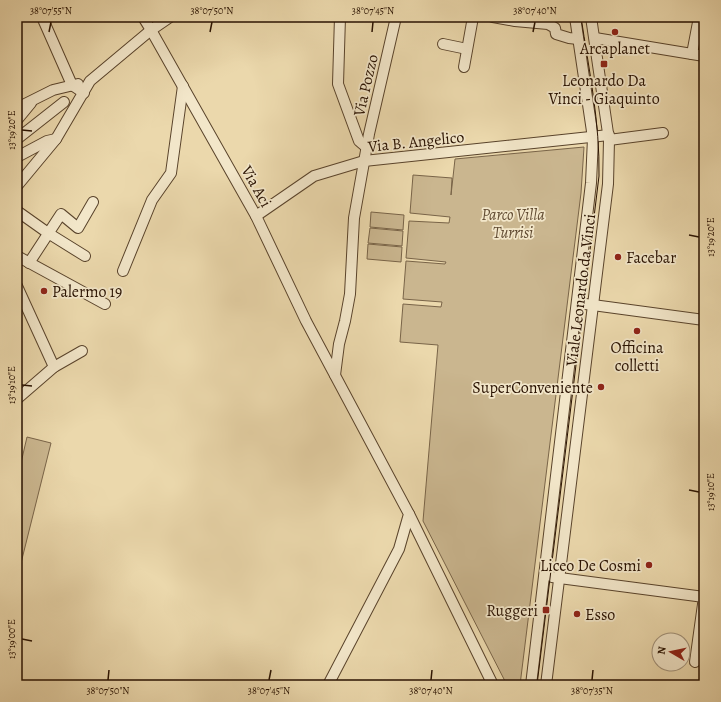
<svg xmlns="http://www.w3.org/2000/svg" width="721" height="702" font-family="Alegreya,serif">
  <rect width="100%" height="100%" fill="#ebd8ac"/>
  <filter id="stains"><feTurbulence type="fractalNoise" baseFrequency=".005" numOctaves="4"/><feColorMatrix values="0 0 0 0 .2 0 0 0 0 .09 0 0 0 0 .02 0 0 0 .5 -.17"/></filter>
  <radialGradient id="worn" r=".72"><stop offset=".6" stop-color="#630" stop-opacity="0"/><stop offset="1" stop-color="#630" stop-opacity=".3"/></radialGradient>
  <g fill="#cab68f" stroke="#796448">
    <path d="M 584,147 L 581,193 L 520,685 L 507,685 L 423,521 L 438,345 L 400,342 L 403,304 L 441,307 L 442,302 L 403,299 L 406,261 L 445,264 L 446,262 L 406,258 L 409,221 L 449,223 L 450,217 L 410,213 L 413,175 L 452,178 L 451,195 L 455,159 Z"/>
    <path d="M 371,212 L 404,215 L 403,230 L 370,227 Z"/>
    <path d="M 370,228 L 403,231 L 402,246 L 368,243 Z"/>
    <path d="M 368,244 L 402,247 L 401,262 L 367,259 Z"/>
    <path d="M 27,437 L 51,443 L 17,579 L 17,480 Z"/>
  </g>
  <g fill="none" stroke-linecap="round" stroke-linejoin="round">
    <g stroke="#59432b" stroke-width="12">
      <g id="minor">
        <path d="M 42,17 L 72,85 L 84,93"/>
        <path d="M 143,17 L 151,30 L 256,216 L 306,321 L 409,514 L 399,549 L 328,685"/>
        <path d="M 340,17 L 338,84 L 359,141 L 366,147"/>
        <path d="M 493,17 L 515,21 L 548,24 L 555,28 L 556,34 L 569,38 L 578,39"/>
        <path d="M 595,38 L 704,56"/>
        <path d="M 443,44 L 467,49"/>
        <path d="M 692,54 L 699,17"/>
        <path d="M 464,67 L 473,17"/>
        <path d="M 17,108 L 53,90 L 78,84"/>
        <path d="M 17,120 L 31,103"/>
        <path d="M 17,139 L 64,102"/>
        <path d="M 609,140 L 663,133"/>
        <path d="M 17,157 L 47,141 L 56,139"/>
        <path d="M 17,186 L 56,139 L 90,81 L 151,30 L 170,17"/>
        <path d="M 17,211 L 48,233 L 85,256"/>
        <path d="M 256,216 L 314,176 L 364,161 L 609,135"/>
        <path d="M 17,256 L 105,304"/>
        <path d="M 29,263 L 61,214 L 78,228 L 93,202"/>
        <path d="M 123,271 L 152,200 L 171,173 L 183,86"/>
        <path d="M 17,286 L 54,367"/>
        <path d="M 578,303 L 704,320"/>
        <path d="M 335,375 L 339,344 L 345,321 L 350,294 L 354,218 L 369,134 L 396,17"/>
        <path d="M 17,399 L 54,367 L 82,351"/>
        <path d="M 409,514 L 493,685"/>
        <path d="M 552,577 L 704,597"/>
        <path d="M 695,662 L 704,597"/>
        <path d="M 531,685 L 591,183 L 593,138 L 575,17"/>
        <path d="M 546,685 L 608,184 L 609,140 L 591,17"/>
      </g>
    </g>
    <use href="#minor" stroke="#f2e6c9" stroke-width="10"/>
    <path stroke="#281100" stroke-width="1" d="M 537,685 L 599,176 C 600,123 589,70 581,17"/>
  </g>
  <path fill="none" stroke="#281100" stroke-width="1.5" d="M 49,32 L 51,22M 210,32 L 212,22M 372,32 L 373,22M 533,32 L 535,22M 22,130 L 32,131M 689,235 L 699,237M 22,385 L 32,386M 689,490 L 699,492M 22,639 L 32,641M 108,680 L 109,670M 269,680 L 271,670M 431,680 L 432,670M 592,680 L 593,670"/>
  <g fill="#8f2418" stroke="#f2e6c9" stroke-width="1.5">
    <circle cx="615" cy="32" r="4"/>
    <rect x="600" y="60" width="8" height="8" rx="2"/>
    <circle cx="618" cy="257" r="4"/>
    <circle cx="44" cy="291" r="4"/>
    <circle cx="637" cy="331" r="4"/>
    <circle cx="601" cy="387" r="4"/>
    <circle cx="649" cy="565" r="4"/>
    <rect x="542" y="606" width="8" height="8" rx="2"/>
    <circle cx="577" cy="614" r="4"/>
  </g>
  <g text-anchor="middle" stroke-width="3.5" stroke-linejoin="round" paint-order="stroke">
    <g font-size="16" fill="#281100" stroke="#f2e6c9">
      <text x="615" y="54">Arcaplanet</text>
      <text x="604" y="86">Leonardo Da<tspan x="604" dy="18">Vinci - Giaquinto</tspan></text>
      <text x="626" y="263" text-anchor="start">Facebar</text>
      <text x="52" y="297" text-anchor="start">Palermo 19</text>
      <text x="637" y="353">Officina<tspan x="637" dy="18">colletti</tspan></text>
      <text x="593" y="393" text-anchor="end">SuperConveniente</text>
      <text x="641" y="571" text-anchor="end">Liceo De Cosmi</text>
      <text x="538" y="616" text-anchor="end">Ruggeri</text>
      <text x="585" y="620" text-anchor="start">Esso</text>
    </g>
    <g font-size="16" fill="#281100" stroke="#f2e6c9">
      <text transform="translate(365 85) rotate(-77)" y="6">Via Pozzo</text>
      <text transform="translate(416 141) rotate(-6)" y="6">Via B. Angelico</text>
      <text transform="translate(257 186) rotate(61)" y="6">Via Aci</text>
      <text transform="translate(580 290) rotate(-83)" y="6">Viale Leonardo da Vinci</text>
    </g>
    <g font-size="16" font-style="italic" fill="#614b32" stroke="#f2e6c9">
      <text x="513" y="220">Parco Villa<tspan x="513" dy="18">Turrisi</tspan></text>
    </g>
  </g>
  <rect width="721" height="702" fill="none" stroke="#ebd8ac" stroke-width="44"/>
  <g transform="translate(671 652) rotate(279)"><circle r="19" fill="#f2e6c9" stroke="#a19179"/>
  <path d="M0-3L7 15L0 10L-7 15Z" fill="#8f2418"/>
  <text y="-6" font-size="11" font-weight="bold" text-anchor="middle" fill="#281100">N</text>
  </g>
  <rect x="22" y="22" width="677" height="658" fill="none" stroke="#281100" stroke-width="1.5"/>
  <g font-size="10" text-anchor="middle" fill="#281100">
    <text x="51" y="14">38°07'55"N</text>
    <text x="212" y="14">38°07'50"N</text>
    <text x="373" y="14">38°07'45"N</text>
    <text x="535" y="14">38°07'40"N</text>
    <text transform="translate(11 130) rotate(-90)" y="4">13°19'20"E</text>
    <text transform="translate(710 237) rotate(-90)" y="4">13°19'20"E</text>
    <text transform="translate(11 385) rotate(-90)" y="4">13°19'10"E</text>
    <text transform="translate(710 492) rotate(-90)" y="4">13°19'10"E</text>
    <text transform="translate(11 639) rotate(-90)" y="4">13°19'00"E</text>
    <text x="108" y="694">38°07'50"N</text>
    <text x="269" y="694">38°07'45"N</text>
    <text x="431" y="694">38°07'40"N</text>
    <text x="592" y="694">38°07'35"N</text>
  </g>
  <rect width="100%" height="100%" filter="url(#stains)"/>
  <rect width="100%" height="100%" fill="url(#worn)"/>
</svg>
